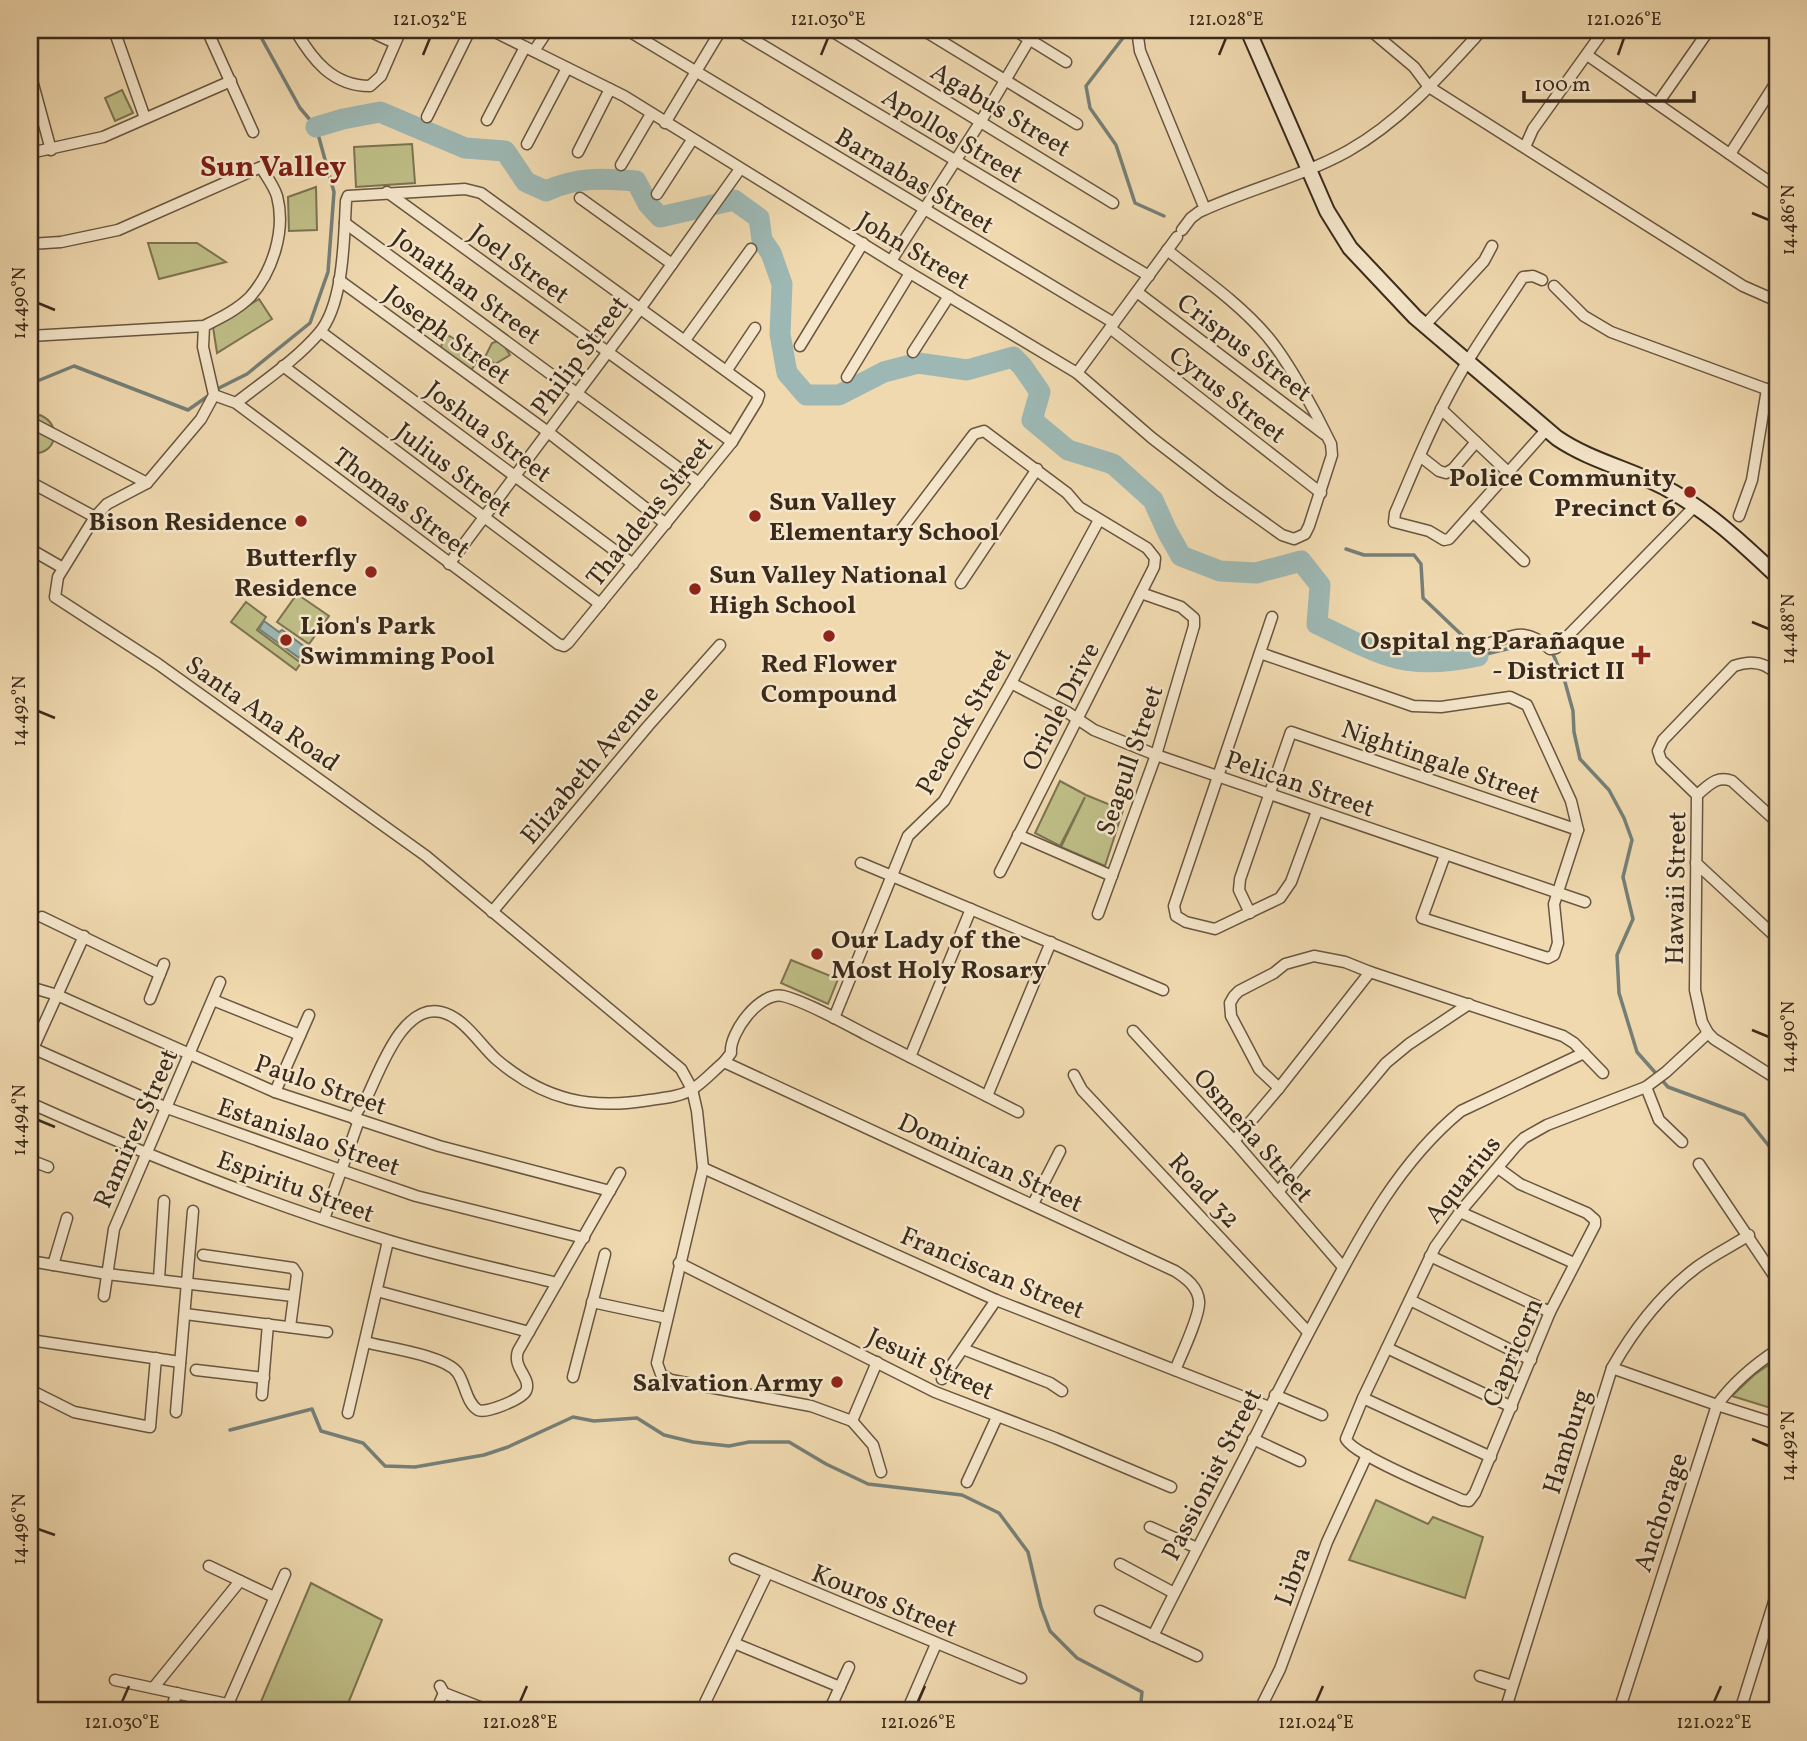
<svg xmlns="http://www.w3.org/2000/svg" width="1807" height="1741" font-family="Vollkorn,serif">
  <rect width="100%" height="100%" fill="#f0d9af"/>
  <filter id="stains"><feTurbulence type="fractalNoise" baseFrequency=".00286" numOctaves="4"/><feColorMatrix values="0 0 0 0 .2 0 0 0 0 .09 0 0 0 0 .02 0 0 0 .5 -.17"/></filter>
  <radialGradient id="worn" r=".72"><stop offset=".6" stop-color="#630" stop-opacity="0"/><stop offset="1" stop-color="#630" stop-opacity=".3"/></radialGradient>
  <g fill="#bfbe87" stroke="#7c7451" stroke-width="2">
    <path d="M 122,90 L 133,113 L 115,121 L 105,98 Z"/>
    <path d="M 412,144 L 415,183 L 356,187 L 354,147 Z"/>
    <path d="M 316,187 L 317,230 L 289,231 L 288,197 Z"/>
    <path d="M 148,243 L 197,243 L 226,262 L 159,279 Z"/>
    <path d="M 259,299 L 272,319 L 217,353 L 213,327 Z"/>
    <path d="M 446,334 L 481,355 L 470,372 L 440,349 Z"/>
    <path d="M 498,341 L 503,344 L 510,355 L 495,364 L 485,357 L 492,343 Z"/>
    <path d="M 40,415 C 64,425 56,457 30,453 L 30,416 Z"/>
    <path d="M 297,594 L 329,616 L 309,644 L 277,622 Z"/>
    <path d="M 246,602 L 266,617 L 257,630 L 301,663 L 296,670 L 231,622 Z"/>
    <path d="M 1060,781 L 1086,795 L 1123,810 L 1105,866 L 1061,847 L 1085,797 L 1060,846 L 1035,833 Z"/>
    <path d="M 791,960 L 838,979 L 828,1004 L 781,983 Z"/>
    <path d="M 1777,1359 L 1777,1410 L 1732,1396 L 1754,1375 Z"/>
    <path d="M 1376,1500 L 1428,1524 L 1433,1517 L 1483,1537 L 1465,1598 L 1349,1560 Z"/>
    <path d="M 311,1583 L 382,1620 L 345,1711 L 277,1711 L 260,1704 Z"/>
  </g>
  <path fill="#9db8b4" stroke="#757f77" stroke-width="2" d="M 264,621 L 279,632 L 282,630 L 309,650 L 302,660 L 259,629 Z"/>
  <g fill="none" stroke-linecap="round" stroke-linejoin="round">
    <g stroke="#757f77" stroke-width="3.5">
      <path d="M 1129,30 L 1086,86 L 1090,108 L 1116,145 L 1135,203 L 1164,216"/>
      <path d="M 30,384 L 74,366 L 188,410 L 208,396"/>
      <path d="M 217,389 L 247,374 L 310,323 L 328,272 L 334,192 L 316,127 L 300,108 L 257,30"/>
      <path d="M 1346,549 L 1364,555 L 1414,555 L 1421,564 L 1423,598 L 1467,640 L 1478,656 L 1532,643 L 1553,654 L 1565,682 L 1573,711 L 1574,732 L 1580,759 L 1609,790 L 1624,818 L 1632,840 L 1623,877 L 1633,919 L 1617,955 L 1619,993 L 1637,1052 L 1668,1087 L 1744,1115 L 1777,1156"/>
      <path d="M 230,1430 L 312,1409 L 321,1431 L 363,1443 L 385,1466 L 415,1467 L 484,1455 L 508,1447 L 573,1417 L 594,1421 L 637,1418 L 664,1435 L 693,1442 L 729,1446 L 749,1442 L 789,1442 L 826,1464 L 868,1484 L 962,1495 L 999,1513 L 1028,1552 L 1041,1607 L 1050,1631 L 1077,1658 L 1142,1692 L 1140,1711"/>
    </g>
    <path stroke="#9db8b4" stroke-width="21" d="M 316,127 L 343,119 L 380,112 L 465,148 L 505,151 L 526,182 L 546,191 C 576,177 603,178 636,181 L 648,204 L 660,217 L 734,200 L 759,218 L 762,240 L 771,253 L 782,284 L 780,334 L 787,373 L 806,395 L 839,395 L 884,372 L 918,363 L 967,370 L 1013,357 L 1022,366 L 1040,392 L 1032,420 L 1068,450 L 1113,464 L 1153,500 L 1167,531 L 1181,556 L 1220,571 L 1256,573 L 1301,561 L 1320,585 L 1317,624 C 1341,635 1365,649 1389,656 C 1416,665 1450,662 1478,656"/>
    <g stroke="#685640" stroke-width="13">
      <g id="minor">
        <path d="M 114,30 L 145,118"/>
        <path d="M 207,30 L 253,132"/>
        <path d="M 295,30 C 312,59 332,86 370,86 L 381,76 L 401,30"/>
        <path d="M 367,30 L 395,43"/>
        <path d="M 491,30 L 624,96 L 910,273 L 1077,373 L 1152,438 L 1222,492 L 1282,535 L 1294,539 L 1305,534 L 1309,526 L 1332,455 L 1331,444 C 1316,413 1289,362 1267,336 C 1239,303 1201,277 1167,250"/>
        <path d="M 627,30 L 1114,323"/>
        <path d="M 737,30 L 1149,276"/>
        <path d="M 830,30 L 1113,203"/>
        <path d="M 923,30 L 1077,124"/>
        <path d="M 1014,30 L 1066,62"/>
        <path d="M 1137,30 L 1140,51 L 1205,209"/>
        <path d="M 1370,30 L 1414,67 L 1429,87 L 1743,286 L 1777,301"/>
        <path d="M 534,51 L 548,30"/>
        <path d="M 1587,55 L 1777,187"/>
        <path d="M 30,73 L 51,150"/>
        <path d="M 1658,103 L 1709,30"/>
        <path d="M 427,117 L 470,30"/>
        <path d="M 487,120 L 525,47"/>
        <path d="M 665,123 L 721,30"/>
        <path d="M 527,144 L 567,68"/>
        <path d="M 1525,147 L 1533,129 L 1604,30"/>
        <path d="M 578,152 L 610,89"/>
        <path d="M 30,153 L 103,137 L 231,81"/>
        <path d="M 1730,154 L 1777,81"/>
        <path d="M 621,165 L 651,114"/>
        <path d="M 387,192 L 732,442"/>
        <path d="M 657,194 L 692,140"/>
        <path d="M 580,198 L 672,264"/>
        <path d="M 345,223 L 699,483"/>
        <path d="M 1182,230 L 1191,218 L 1199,212 C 1248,189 1301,177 1348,151 C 1401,121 1442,74 1482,30"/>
        <path d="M 30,244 L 61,242 L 118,230 L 261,167 C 266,176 274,186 277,196 C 286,230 273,271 250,297 C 237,310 220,318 204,326 L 30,336"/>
        <path d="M 891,261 L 981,121 L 1035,30"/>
        <path d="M 339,280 L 548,432 L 666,524"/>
        <path d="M 1542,280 L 1533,276 L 1523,277 C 1501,311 1476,345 1456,381 C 1432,424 1414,469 1395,513 L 1394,522 L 1429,531 L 1444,540 L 1449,539 L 1547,429"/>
        <path d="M 1554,286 L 1584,316 L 1611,332 L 1777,393"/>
        <path d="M 1137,292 L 1324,434"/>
        <path d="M 1425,325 L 1484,261 L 1492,246"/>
        <path d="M 204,326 L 203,347 L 214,395 L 201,419 L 147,483 L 107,504 L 95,517 L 58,577 L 55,597 L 158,664 L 426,856 L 681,1069 L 692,1089 L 697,1111 L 703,1168 L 657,1363 L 661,1374 L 671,1380 L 811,1406 L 852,1421 L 873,1445 L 881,1472"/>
        <path d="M 1110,328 L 1321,493"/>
        <path d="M 321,332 L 633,564"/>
        <path d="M 685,340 L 751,249"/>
        <path d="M 800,346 L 863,243"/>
        <path d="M 913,352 L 949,296"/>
        <path d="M 283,366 L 600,604"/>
        <path d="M 727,370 L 755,328"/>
        <path d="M 1077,373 L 1177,237"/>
        <path d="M 847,377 L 910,273"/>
        <path d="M 214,395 L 236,403 L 558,644 L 564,646 L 568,643 L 732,442 L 757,401 L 759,395 L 481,193 L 465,189 L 348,196 L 346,201 C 344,237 344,304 319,333 C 296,360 264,381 236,403"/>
        <path d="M 1441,409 L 1509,473"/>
        <path d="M 30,422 L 147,483"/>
        <path d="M 1420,456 L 1439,471 L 1446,473 L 1453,469 L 1476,442"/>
        <path d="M 30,482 L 95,517"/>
        <path d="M 1474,513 L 1524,561"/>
        <path d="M 1739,516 L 1752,480 L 1767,389"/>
        <path d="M 898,534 L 974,434 L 984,431 L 1067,493 L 1079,507 L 1147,548 L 1155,558 L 1154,567 L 1000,872"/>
        <path d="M 30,549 L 63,568"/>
        <path d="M 449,564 L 637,313 L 740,169"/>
        <path d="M 961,583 L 1037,469"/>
        <path d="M 1272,617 L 1174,906 L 1176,916 L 1186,922 L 1215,929 L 1280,898 L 1291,882 L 1317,811"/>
        <path d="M 1483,645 C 1513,637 1524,625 1550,649 L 1556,648 L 1695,506"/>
        <path d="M 1260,653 L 1413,706 L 1441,707 L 1510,697 L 1527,705 L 1571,801 L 1578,830 L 1554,904 L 1558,943 L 1554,955 L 1548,958 L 1422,918 L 1445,855"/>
        <path d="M 1777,675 C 1766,662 1751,660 1734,666 L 1663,740 L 1658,751 L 1661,760 L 1697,795 L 1695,990 L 1702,1022 L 1708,1033 L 1714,1039 L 1777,1079"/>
        <path d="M 1011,683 L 1067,712 L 1094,730 L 1156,755 L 1585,902"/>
        <path d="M 1697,795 C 1709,785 1717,775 1732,781 L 1777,822"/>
        <path d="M 1018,835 L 1112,876"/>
        <path d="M 861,863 L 1163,990"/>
        <path d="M 1696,863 L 1777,938"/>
        <path d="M 492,912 L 648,726 L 720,645"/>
        <path d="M 1250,913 L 1239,890 L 1240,879 L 1291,732 L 1578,830"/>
        <path d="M 1098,914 L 1156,755 L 1194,626 L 1194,618 L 1181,607 L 1141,593"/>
        <path d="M 42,917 L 160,974"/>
        <path d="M 30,987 L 57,995 L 275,1092 L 439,1146 L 610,1191"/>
        <path d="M 150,999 L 164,964"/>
        <path d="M 213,1000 L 300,1035"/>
        <path d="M 834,1018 L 908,836 L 944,801 L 1011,683 L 1099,520"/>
        <path d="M 1133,1031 L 1234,1141 L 1343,1267"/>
        <path d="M 30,1047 L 167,1108 L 341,1170 L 416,1196 L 584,1238"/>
        <path d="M 30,1055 L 84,936"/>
        <path d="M 910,1057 L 971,909"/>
        <path d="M 724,1062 L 731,1053 C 729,1033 760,991 783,996 C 805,1001 844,1023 865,1034 C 916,1060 967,1086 1018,1112"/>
        <path d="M 1074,1075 L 1082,1090 L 1308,1332"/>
        <path d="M 1646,1087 L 1659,1120 L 1682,1142"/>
        <path d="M 1279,1088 L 1259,1069 L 1231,1016 L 1230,1003 L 1234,996 L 1239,991 L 1274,973 L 1285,964 L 1314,956 L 1345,962 L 1370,972 L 1563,1036 L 1574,1043 L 1603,1073"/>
        <path d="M 275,1092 L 309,1015"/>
        <path d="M 987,1096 L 1051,942"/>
        <path d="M 30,1103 C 146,1155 265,1203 387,1240 C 442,1257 500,1269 557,1283"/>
        <path d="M 354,1119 C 357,1109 363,1105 367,1097 C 380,1070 403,1003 441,1012 C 464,1017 480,1045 497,1060 C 544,1100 590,1110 650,1100 C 664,1098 679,1097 691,1090 C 703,1083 713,1071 724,1062 L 1175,1271 C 1186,1278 1198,1287 1199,1301 C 1201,1313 1181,1356 1175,1370"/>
        <path d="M 1234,1141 L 1279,1088 L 1370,972"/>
        <path d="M 30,1160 L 48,1167"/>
        <path d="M 1699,1164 L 1777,1280"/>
        <path d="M 703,1168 L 996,1300 L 1269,1407"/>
        <path d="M 1498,1168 L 1520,1184 L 1587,1213 L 1595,1220 L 1595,1225 L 1550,1312 L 1475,1493 L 1469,1501 L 1462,1500 C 1442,1491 1352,1454 1346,1439 L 1363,1398 L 1435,1247 L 1460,1212 L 1515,1147 L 1524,1138 L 1547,1125 L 1646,1087 L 1666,1072 L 1708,1033"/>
        <path d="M 1278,1192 L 1386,1063 L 1409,1044 L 1469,1004"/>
        <path d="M 1033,1204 L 1060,1151"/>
        <path d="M 1460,1212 L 1574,1263"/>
        <path d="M 324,1219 L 359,1120"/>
        <path d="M 203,1255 L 293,1268 L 297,1274 L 290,1327"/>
        <path d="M 1430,1256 L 1550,1312"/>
        <path d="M 30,1261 L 107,1274 L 293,1296"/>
        <path d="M 679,1263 L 935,1392 L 1055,1438 L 1171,1487"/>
        <path d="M 53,1265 L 67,1218"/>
        <path d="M 159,1279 L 164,1201"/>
        <path d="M 377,1291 L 529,1332"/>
        <path d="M 104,1296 L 114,1229 L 220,982"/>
        <path d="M 1410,1300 L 1531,1360"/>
        <path d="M 592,1302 L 667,1318"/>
        <path d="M 185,1314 L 327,1332"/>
        <path d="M 30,1340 L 180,1362"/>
        <path d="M 365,1342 C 387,1348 443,1355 457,1372 C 465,1382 466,1403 478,1410 C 486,1414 522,1399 526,1391 C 532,1378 512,1368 518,1351 L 620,1173"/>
        <path d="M 1387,1348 L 1512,1407"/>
        <path d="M 963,1349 L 1050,1383 L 1062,1391"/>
        <path d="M 1612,1368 L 1717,1405 L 1777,1424"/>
        <path d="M 196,1370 L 264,1378"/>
        <path d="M 573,1377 L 605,1254"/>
        <path d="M 942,1379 L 996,1300"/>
        <path d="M 30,1390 L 74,1412 L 150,1427 L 156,1358"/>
        <path d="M 262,1395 L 268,1324"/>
        <path d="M 1275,1395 L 1322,1415"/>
        <path d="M 1363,1398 L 1491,1457"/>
        <path d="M 176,1412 L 193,1211"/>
        <path d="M 348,1413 L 388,1241"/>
        <path d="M 852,1421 L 877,1362"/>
        <path d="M 1253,1439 L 1300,1461"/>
        <path d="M 967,1482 L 997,1417"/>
        <path d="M 1150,1527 L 1197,1548"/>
        <path d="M 735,1559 L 1021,1678"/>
        <path d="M 1120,1564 L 1174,1593"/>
        <path d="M 209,1566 L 274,1597"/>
        <path d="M 1100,1611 L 1197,1656"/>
        <path d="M 1153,1636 C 1186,1569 1221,1504 1255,1437 C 1278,1391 1302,1345 1326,1300 C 1362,1232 1400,1161 1461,1111 L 1584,1053"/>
        <path d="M 734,1643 L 840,1687"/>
        <path d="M 1480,1676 L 1512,1686"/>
        <path d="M 115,1680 L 227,1704"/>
        <path d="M 440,1686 L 444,1693 L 490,1711"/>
        <path d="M 154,1687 L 240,1581"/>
        <path d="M 170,1711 L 177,1693"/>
        <path d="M 225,1711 L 285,1574"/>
        <path d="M 436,1711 L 444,1693"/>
        <path d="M 701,1711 L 767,1574"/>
        <path d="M 829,1711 L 849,1667"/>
        <path d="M 907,1711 L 936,1644"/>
        <path d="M 1259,1711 L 1280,1669 L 1327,1542 L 1367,1455"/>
        <path d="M 1505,1711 L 1612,1368 C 1634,1329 1661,1294 1697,1267 C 1713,1255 1732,1246 1749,1235"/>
        <path d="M 1619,1711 L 1717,1405 C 1733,1383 1754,1365 1777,1350"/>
        <path d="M 1740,1711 L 1777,1592"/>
      </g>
    </g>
    <g stroke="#3a2a1b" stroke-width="18">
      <path id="secondary" d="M 1248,30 L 1327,211 L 1350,248 L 1415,317 L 1557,438 C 1589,460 1629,469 1664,487 C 1707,510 1741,542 1777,576"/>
    </g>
    <use href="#minor" stroke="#f5e6cb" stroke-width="10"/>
    <use href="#secondary" stroke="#f5e6cb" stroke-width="14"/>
  </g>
  <path fill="none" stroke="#3a2a1b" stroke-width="2.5" d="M 423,55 L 430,38M 821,55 L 828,38M 1219,55 L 1226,38M 1618,55 L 1624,38M 1752,213 L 1769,220M 38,303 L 55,310M 1752,622 L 1769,629M 38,711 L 55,718M 1752,1030 L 1769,1037M 38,1120 L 55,1127M 1752,1439 L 1769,1446M 38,1529 L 55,1535M 122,1702 L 129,1686M 520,1702 L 527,1686M 918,1702 L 925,1686M 1316,1702 L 1323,1686M 1714,1702 L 1721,1686"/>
  <g fill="#8f2418" stroke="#f5e6cb" stroke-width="2.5">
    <circle cx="1690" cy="492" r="7"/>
    <circle cx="755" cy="516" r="7"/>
    <circle cx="301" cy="521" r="7"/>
    <circle cx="371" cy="572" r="7"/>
    <circle cx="695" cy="589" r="7"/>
    <circle cx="829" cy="636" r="7"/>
    <circle cx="286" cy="640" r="7"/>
    <path d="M1637.5 644.5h7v7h7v7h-7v7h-7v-7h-7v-7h7z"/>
    <circle cx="817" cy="954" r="7"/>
    <circle cx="837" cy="1382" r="7"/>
  </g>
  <g text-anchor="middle" stroke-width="5" stroke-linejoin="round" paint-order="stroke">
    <g font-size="26" fill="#3a2a1b" stroke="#f5e6cb">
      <text transform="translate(1001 109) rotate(31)" y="9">Agabus Street</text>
      <text transform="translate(953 135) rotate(31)" y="9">Apollos Street</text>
      <text transform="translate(915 180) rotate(31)" y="9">Barnabas Street</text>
      <text transform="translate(914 250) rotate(31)" y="9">John Street</text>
      <text transform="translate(520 263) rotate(36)" y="9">Joel Street</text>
      <text transform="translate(467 286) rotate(36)" y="9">Jonathan Street</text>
      <text transform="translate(448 334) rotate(36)" y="9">Joseph Street</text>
      <text transform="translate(1245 347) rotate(37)" y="9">Crispus Street</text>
      <text transform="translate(579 355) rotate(-53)" y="9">Philip Street</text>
      <text transform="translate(1228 394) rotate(38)" y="9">Cyrus Street</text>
      <text transform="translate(489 431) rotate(37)" y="9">Joshua Street</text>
      <text transform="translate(454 469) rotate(37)" y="9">Julius Street</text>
      <text transform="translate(402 502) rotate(37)" y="9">Thomas Street</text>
      <text transform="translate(649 511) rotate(-51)" y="9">Thaddeus Street</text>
      <text transform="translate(1060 706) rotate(-63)" y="9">Oriole Drive</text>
      <text transform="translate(263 713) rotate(35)" y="9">Santa Ana Road</text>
      <text transform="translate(963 721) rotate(-60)" y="9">Peacock Street</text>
      <text transform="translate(1129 760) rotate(-71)" y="9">Seagull Street</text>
      <text transform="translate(1441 761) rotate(19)" y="9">Nightingale Street</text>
      <text transform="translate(589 764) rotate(-50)" y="9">Elizabeth Avenue</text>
      <text transform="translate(1300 783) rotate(19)" y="9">Pelican Street</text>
      <text transform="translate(1675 888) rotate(-89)" y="9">Hawaii Street</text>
      <text transform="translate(321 1084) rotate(19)" y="9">Paulo Street</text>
      <text transform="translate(135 1128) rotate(-66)" y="9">Ramirez Street</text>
      <text transform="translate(1254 1135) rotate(49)" y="9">Osmeña Street</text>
      <text transform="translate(309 1136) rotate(19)" y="9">Estanislao Street</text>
      <text transform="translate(991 1162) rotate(25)" y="9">Dominican Street</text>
      <text transform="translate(1462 1179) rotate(-51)" y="9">Aquarius</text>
      <text transform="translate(296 1186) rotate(20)" y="9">Espiritu Street</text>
      <text transform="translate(1205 1190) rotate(47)" y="9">Road 32</text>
      <text transform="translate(993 1272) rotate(23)" y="9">Franciscan Street</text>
      <text transform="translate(1512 1352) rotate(-67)" y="9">Capricorn</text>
      <text transform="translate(931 1363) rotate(25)" y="9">Jesuit Street</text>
      <text transform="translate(1566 1441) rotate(-73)" y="9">Hamburg</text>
      <text transform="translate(1211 1474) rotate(-63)" y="9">Passionist Street</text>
      <text transform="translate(1660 1512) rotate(-72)" y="9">Anchorage</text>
      <text transform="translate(1292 1576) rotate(-70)" y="9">Libra</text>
      <text transform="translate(885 1600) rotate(22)" y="9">Kouros Street</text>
    </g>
    <g font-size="26" font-weight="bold" fill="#3a2a1b" stroke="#f5e6cb" text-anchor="end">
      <text x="1676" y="486">Police Community<tspan x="1676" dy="30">Precinct 6</tspan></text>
      <text x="769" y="510" text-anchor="start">Sun Valley<tspan x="769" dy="30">Elementary School</tspan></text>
      <text x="287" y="530">Bison Residence</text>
      <text x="357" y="566">Butterfly<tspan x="357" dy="30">Residence</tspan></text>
      <text x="709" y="583" text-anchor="start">Sun Valley National<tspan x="709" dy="30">High School</tspan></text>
      <text x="300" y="634" text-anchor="start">Lion's Park<tspan x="300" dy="30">Swimming Pool</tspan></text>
      <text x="1625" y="649">Ospital ng Parañaque<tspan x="1625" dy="30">- District II</tspan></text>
      <text x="829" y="672" text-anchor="middle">Red Flower<tspan x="829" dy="30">Compound</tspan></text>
      <text x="831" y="948" text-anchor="start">Our Lady of the<tspan x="831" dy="30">Most Holy Rosary</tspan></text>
      <text x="823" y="1391">Salvation Army</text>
    </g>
    <g font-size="30" font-weight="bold" fill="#7a1f14" stroke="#f5e6cb">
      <text x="273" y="176">Sun Valley</text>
    </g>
  </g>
  <rect width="1807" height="1741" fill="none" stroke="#f0d9af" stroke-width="77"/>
  <path d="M1524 91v10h170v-10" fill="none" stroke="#3a2a1b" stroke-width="3.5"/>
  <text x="1534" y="91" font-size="21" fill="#3a2a1b" stroke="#f5e6cb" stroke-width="5" paint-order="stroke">100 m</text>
  <rect x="38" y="38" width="1731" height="1664" fill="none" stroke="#3a2a1b" stroke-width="2.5"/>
  <g font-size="18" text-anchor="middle" fill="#3a2a1b">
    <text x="430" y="25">121.032°E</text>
    <text x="828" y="25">121.030°E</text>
    <text x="1226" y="25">121.028°E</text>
    <text x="1624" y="25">121.026°E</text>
    <text transform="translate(1788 220) rotate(-90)" y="6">14.486°N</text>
    <text transform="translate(19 303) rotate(-90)" y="6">14.490°N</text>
    <text transform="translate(1788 629) rotate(-90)" y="6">14.488°N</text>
    <text transform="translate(19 711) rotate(-90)" y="6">14.492°N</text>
    <text transform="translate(1788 1037) rotate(-90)" y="6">14.490°N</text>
    <text transform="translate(19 1120) rotate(-90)" y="6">14.494°N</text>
    <text transform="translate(1788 1446) rotate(-90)" y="6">14.492°N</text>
    <text transform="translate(19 1529) rotate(-90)" y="6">14.496°N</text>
    <text x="122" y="1728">121.030°E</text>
    <text x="520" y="1728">121.028°E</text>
    <text x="918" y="1728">121.026°E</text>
    <text x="1316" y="1728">121.024°E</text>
    <text x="1714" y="1728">121.022°E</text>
  </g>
  <rect width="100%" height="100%" filter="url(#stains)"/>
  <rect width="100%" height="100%" fill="url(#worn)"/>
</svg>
